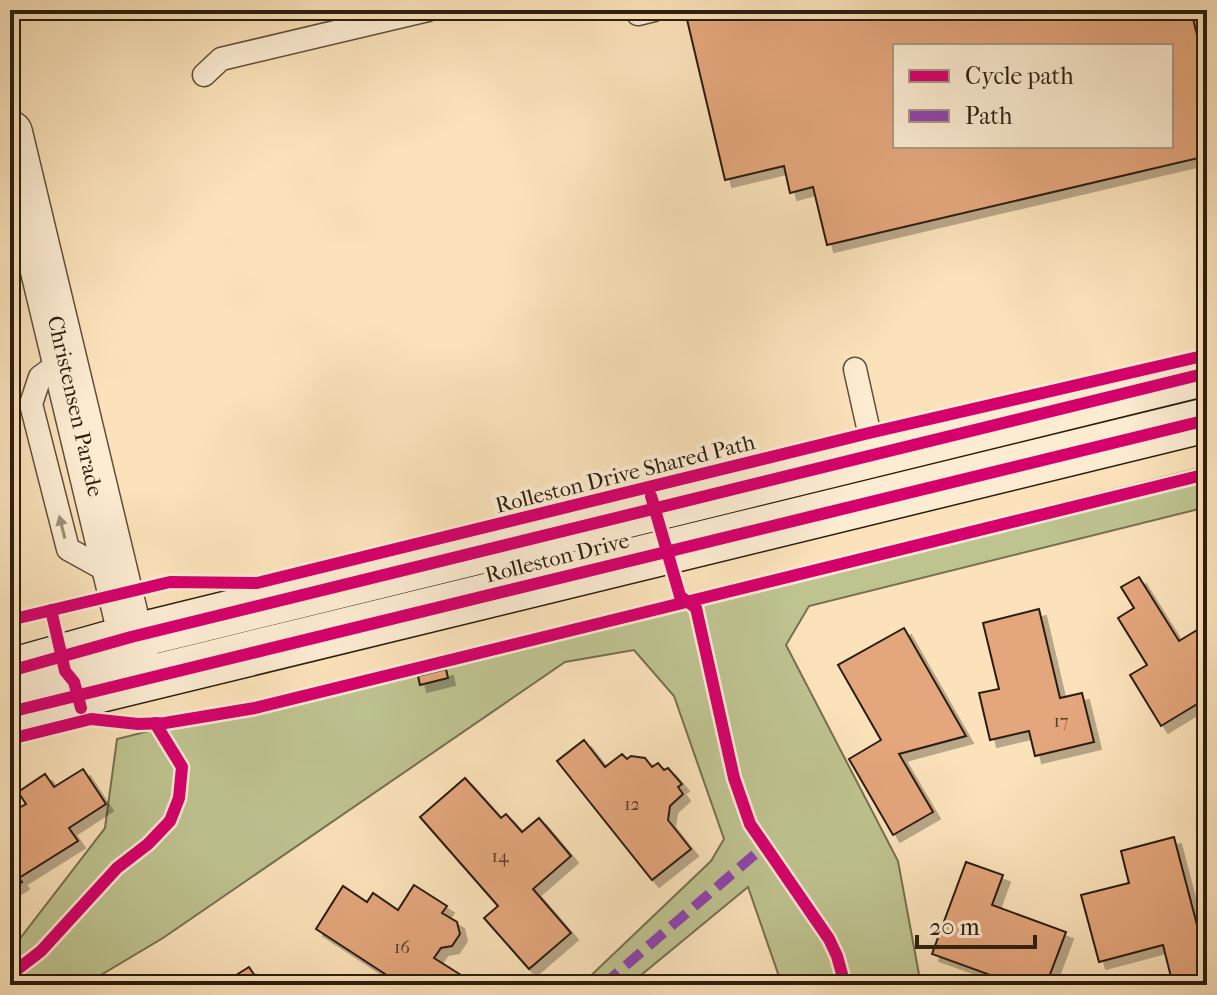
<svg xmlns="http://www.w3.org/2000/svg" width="1217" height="995" font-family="'IM FELL French Canon',serif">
  <defs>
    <filter id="shadow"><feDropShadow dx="7" dy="7" stdDeviation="0" flood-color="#0004"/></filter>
  </defs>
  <rect width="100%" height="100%" fill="#fbe2ba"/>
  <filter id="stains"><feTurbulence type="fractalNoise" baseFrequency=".0025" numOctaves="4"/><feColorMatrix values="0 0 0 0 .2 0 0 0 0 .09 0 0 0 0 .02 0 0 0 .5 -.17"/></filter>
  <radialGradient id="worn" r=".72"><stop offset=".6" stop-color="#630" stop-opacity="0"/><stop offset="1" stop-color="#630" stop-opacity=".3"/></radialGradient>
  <path fill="#bec390" stroke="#757050" stroke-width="2" d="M 1207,466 L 1207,507 L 809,606 L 786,645 L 898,861 L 921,985 L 782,985 L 748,887 L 629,985 L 581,985 L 711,861 L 724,839 L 674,696 L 634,650 L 565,662 L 163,938 L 84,985 L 10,985 L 10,947 L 15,945 L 105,828 L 117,739 Z"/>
  <g fill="#e4a67c" stroke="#2c1e0f" stroke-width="2" fill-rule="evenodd" filter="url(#shadow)">
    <path d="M 1191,10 L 1207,77 L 1207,156 L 827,245 L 813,187 L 790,193 L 784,166 L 725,180 L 685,11 ZM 895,46 L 1171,46 L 1171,146 L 895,146 Z"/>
    <path d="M 1139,577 L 1179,641 L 1207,624 L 1207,698 L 1161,726 L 1130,675 L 1147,665 L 1118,618 L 1134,608 L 1121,587 Z"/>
    <path d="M 1039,609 L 1060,698 L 1082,693 L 1094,742 L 1035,756 L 1029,731 L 990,740 L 979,693 L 999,689 L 983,623 Z"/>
    <path d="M 904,628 L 966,736 L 899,754 L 933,812 L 893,835 L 849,759 L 881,740 L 838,665 Z"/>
    <path d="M 446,669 L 448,678 L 420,685 L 418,676 Z"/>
    <path d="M 584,740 L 605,767 L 622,754 L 627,759 L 631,756 L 645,758 L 652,767 L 658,763 L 664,770 L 668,768 L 682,784 L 678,787 L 683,794 L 670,806 L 668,820 L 691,849 L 652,880 L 557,761 Z"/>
    <path d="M 83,769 L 106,804 L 69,828 L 78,841 L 19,878 L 22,882 L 10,890 L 10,809 L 17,805 L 19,808 L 26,804 L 18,792 L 45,774 L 54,787 Z"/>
    <path d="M 465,778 L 501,818 L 506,814 L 522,832 L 539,818 L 571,856 L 533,889 L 571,933 L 529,969 L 484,918 L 498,906 L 420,817 Z"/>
    <path d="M 1174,837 L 1207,963 L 1207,982 L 1196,985 L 1173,985 L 1163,945 L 1099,962 L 1081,895 L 1129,883 L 1121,851 Z"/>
    <path d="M 966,862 L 1003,875 L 992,905 L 1066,932 L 1046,985 L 1005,985 L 1007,981 L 932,954 Z"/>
    <path d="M 414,885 L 447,906 L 442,913 L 457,922 L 460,934 L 452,946 L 441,948 L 434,958 L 469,980 L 466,985 L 402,985 L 316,929 L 343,886 L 367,902 L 373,893 L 398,910 Z"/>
    <path d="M 249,967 L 261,985 L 220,985 Z"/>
  </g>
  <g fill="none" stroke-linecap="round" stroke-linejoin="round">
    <g stroke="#604f3a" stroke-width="25">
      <g id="service">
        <path d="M 638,14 L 654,10"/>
        <path d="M 204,75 L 221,59 L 428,10"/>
        <path d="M 65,363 L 51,369 L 40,377 L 31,404 L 68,549 L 115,575"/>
        <path d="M 855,369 L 876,463"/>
      </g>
    </g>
    <g stroke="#604f3a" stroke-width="47">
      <path id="minor" d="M 10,133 L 140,675"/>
    </g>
    <g stroke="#2c1e0f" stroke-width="47">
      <g id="secondary">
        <path d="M 10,671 L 131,637 L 1207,373"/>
        <path d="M 10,712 L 1207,420"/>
      </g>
    </g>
    <use href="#service" stroke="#fcecd2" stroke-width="22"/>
    <use href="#minor" stroke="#fcecd2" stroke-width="44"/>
    <use href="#secondary" stroke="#fcecd2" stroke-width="44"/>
    <g stroke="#8e44ad" stroke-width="10" stroke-dasharray="20 10" stroke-linecap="butt">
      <path d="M 843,977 L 864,985"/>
      <path d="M 603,985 L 760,850"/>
    </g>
    <g stroke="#fcecd2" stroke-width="17">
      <g id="cycleway">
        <path d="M 651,496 L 680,596 L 696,608 L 734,778 L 750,824 L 829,939 L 837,956 L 845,985"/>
        <path d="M 51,610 L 65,671 L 74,682 L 81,708"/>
        <path d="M 10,620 L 170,582 L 257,583 L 869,433 L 1207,355"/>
        <path d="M 10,671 L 131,637 L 1207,373"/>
        <path d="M 10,712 L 1207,420"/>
        <path d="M 10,739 L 91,719 L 138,724 L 165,723 L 255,708 L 1207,474"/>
        <path d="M 10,975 L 41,951 L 117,868 L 148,844 L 170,821 L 179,798 L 182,767 L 155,723"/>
      </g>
    </g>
    <use href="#cycleway" stroke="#d6006c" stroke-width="12"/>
  </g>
  <defs><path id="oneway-solid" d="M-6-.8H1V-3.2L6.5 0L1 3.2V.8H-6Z" transform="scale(2)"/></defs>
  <use fill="#9e8f7a" href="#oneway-solid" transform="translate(62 527) rotate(-104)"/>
  <g text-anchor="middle" stroke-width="8" stroke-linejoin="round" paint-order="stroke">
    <g font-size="18" fill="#5a402a">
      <text x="1061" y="727">17</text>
      <text x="632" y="810">12</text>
      <text x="500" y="862">14</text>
      <text x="402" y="953">16</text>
    </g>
    <g font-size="22" fill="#2c1e0f" stroke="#fcecd2">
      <text transform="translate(76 406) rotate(77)" y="8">Christensen Parade</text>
      <text transform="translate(625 473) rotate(-14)" y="8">Rolleston Drive Shared Path</text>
      <text transform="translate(557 557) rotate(-14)" y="8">Rolleston Drive</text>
    </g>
  </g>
  <rect width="1217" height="995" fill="none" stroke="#fbe2ba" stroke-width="40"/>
  <rect x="12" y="12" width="1193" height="971" fill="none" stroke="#2c1e0f" stroke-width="4"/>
  <rect x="20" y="20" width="1177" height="955" fill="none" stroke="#2c1e0f" stroke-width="2"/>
  <rect x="893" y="44" width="280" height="104" fill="#fcecd2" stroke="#a99a84" stroke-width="2"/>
  <rect x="909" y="70" width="40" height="12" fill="#d6006c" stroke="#a99a84" stroke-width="2"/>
  <text x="965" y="84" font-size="24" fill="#2c1e0f">Cycle path</text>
  <rect x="909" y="110" width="40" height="12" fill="#8e44ad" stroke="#a99a84" stroke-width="2"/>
  <text x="965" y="124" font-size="24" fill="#2c1e0f">Path</text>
  <path d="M917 935v12h118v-12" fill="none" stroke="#2c1e0f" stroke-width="4"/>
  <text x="929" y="935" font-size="24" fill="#2c1e0f" stroke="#fcecd2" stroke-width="6" paint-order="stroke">20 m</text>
  <rect width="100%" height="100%" filter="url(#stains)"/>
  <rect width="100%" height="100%" fill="url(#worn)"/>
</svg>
